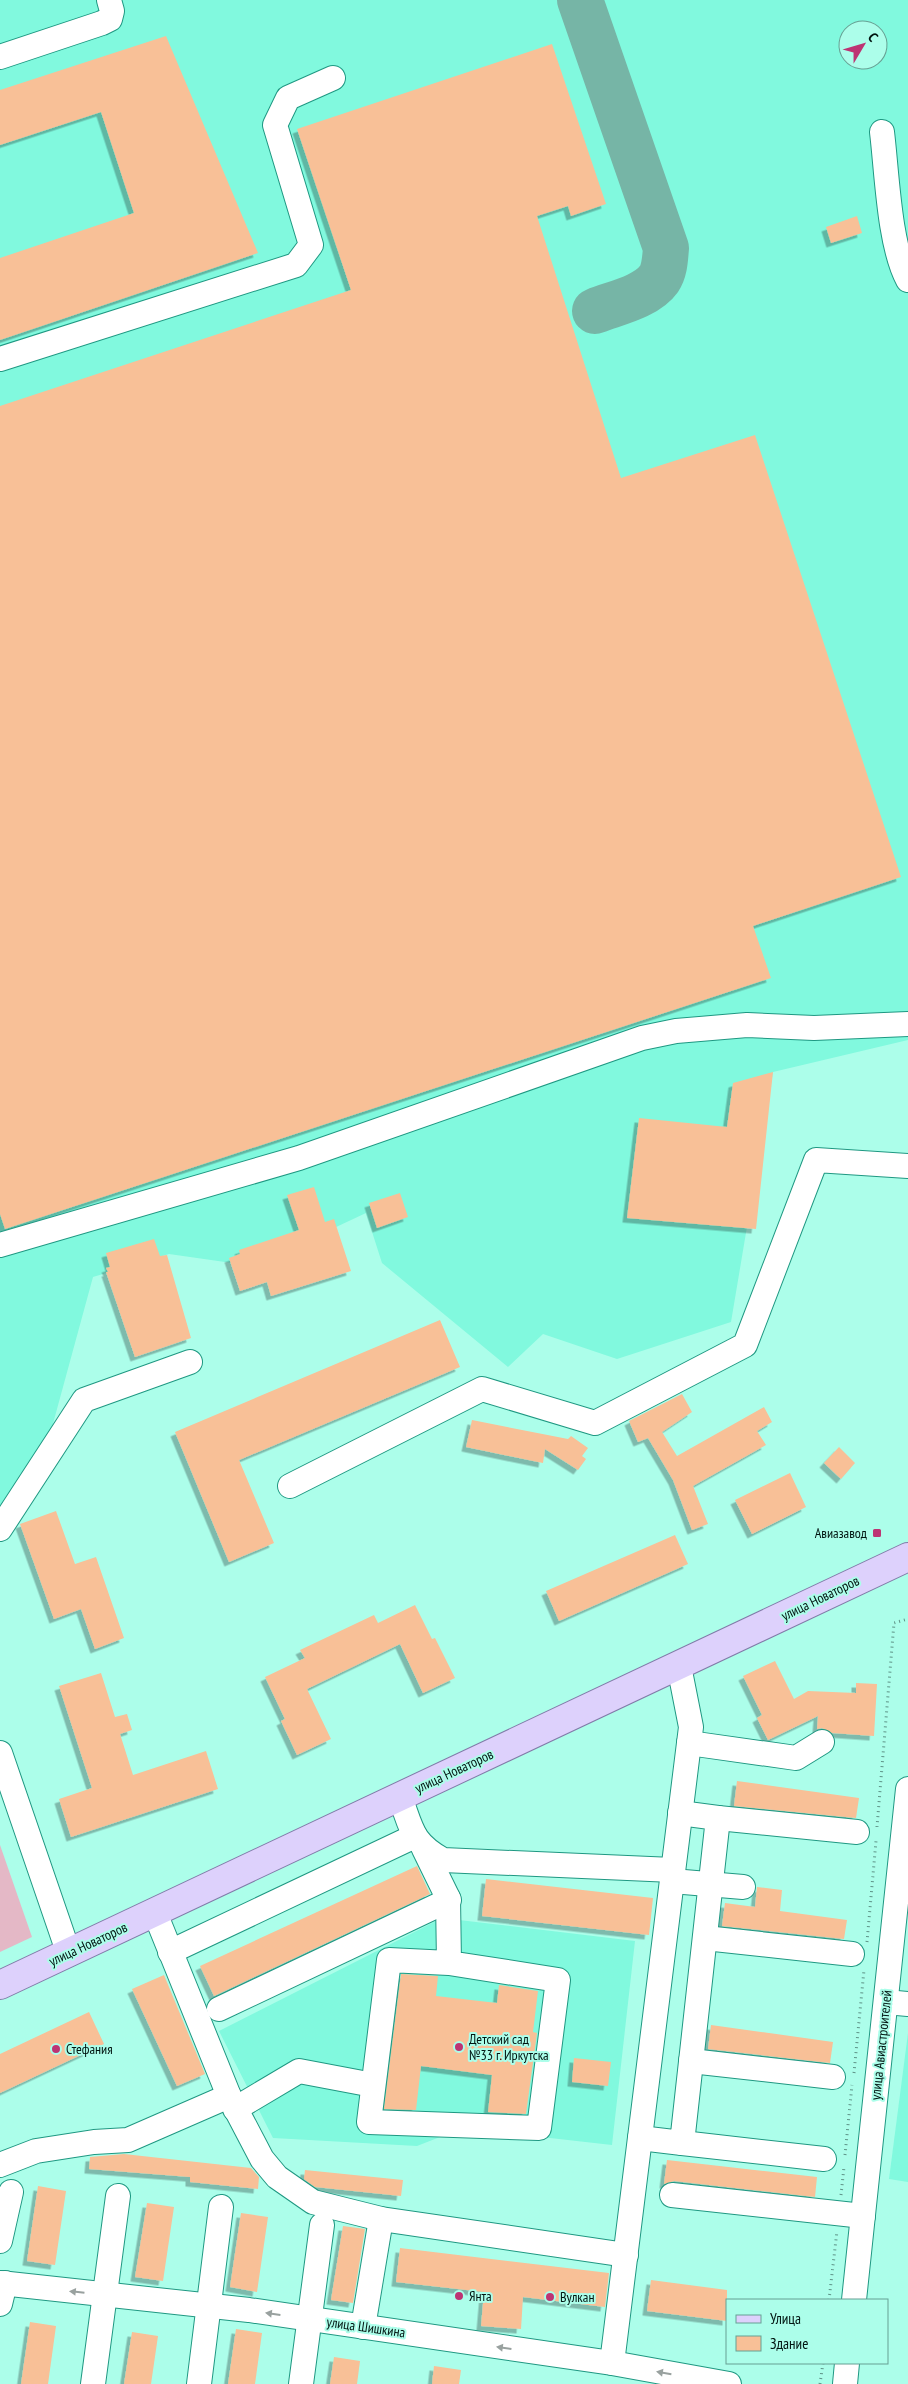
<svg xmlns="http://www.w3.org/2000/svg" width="908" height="2384" font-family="'PT Sans Narrow',sans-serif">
  <defs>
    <filter id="shadow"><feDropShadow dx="-4.5" dy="4.5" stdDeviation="0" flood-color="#0004"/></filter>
  </defs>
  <rect width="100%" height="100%" fill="#acfeea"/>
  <g fill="#81f9de" fill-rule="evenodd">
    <path d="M 0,0 L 908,0 L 908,1040 L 773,1072 L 731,1322 L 617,1359 L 543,1334 L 508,1367 L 382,1263 L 366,1213 L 253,1266 L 169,1254 L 93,1277 L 48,1442 L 0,1512 ZM 848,30 L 878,30 L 878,60 L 848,60 Z"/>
    <path d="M 442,1918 L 635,1941 L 612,2145 L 463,2128 L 417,2146 L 273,2138 L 219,2031 Z"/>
    <path d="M 908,2033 L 908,2182 L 889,2179 Z"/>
  </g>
  <path fill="#e4b8c6" d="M 0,1845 L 32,1937 L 0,1952 Z"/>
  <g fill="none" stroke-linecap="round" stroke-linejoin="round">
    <path stroke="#76b5a6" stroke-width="46" d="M 580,0 L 666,248 C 665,258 665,270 659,279 C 646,297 615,303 595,311"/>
  </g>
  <g fill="#f8c097" filter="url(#shadow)">
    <path d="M 166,36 L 258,253 L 0,340 L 0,258 L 134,213 L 101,112 L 0,145 L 0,90 Z"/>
    <path d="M 552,44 L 606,204 L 571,216 L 568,206 L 537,216 L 621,478 L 755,435 L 901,877 L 753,926 L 771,978 L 5,1229 L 0,1214 L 0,406 L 351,290 L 297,129 Z"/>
    <path d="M 857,216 L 862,233 L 831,243 L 826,227 Z"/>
    <path d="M 773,1072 L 756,1229 L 627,1218 L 639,1118 L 727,1127 L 733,1083 Z"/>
    <path d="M 314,1187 L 325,1222 L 334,1219 L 351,1271 L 271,1296 L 267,1282 L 240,1291 L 229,1258 L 240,1254 L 239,1250 L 299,1230 L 287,1195 Z"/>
    <path d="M 400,1193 L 408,1217 L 377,1228 L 369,1203 Z"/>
    <path d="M 154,1239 L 160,1256 L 167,1255 L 191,1338 L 135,1357 L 106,1272 L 108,1272 L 106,1268 L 110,1267 L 106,1253 Z"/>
    <path d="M 440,1320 L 460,1367 L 239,1460 L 274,1543 L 229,1562 L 175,1432 Z"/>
    <path d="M 682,1394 L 692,1412 L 662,1432 L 677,1456 L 764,1407 L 772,1422 L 757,1431 L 766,1445 L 693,1486 L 708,1524 L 692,1530 L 673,1480 L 648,1438 L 638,1442 L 629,1421 Z"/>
    <path d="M 472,1420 L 568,1439 L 571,1436 L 588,1448 L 582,1456 L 586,1459 L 578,1470 L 545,1449 L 543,1463 L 466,1447 Z"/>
    <path d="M 839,1447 L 855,1463 L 841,1479 L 824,1463 Z"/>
    <path d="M 790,1473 L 806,1507 L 752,1534 L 735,1500 Z"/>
    <path d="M 56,1511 L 75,1564 L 96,1557 L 124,1638 L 95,1649 L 81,1609 L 54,1619 L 20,1524 Z"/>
    <path d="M 675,1535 L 688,1564 L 559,1621 L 546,1591 Z"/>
    <path d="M 415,1605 L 432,1639 L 435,1638 L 455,1678 L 423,1693 L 400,1644 L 307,1689 L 331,1739 L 297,1755 L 281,1721 L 285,1719 L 265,1677 L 305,1658 L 300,1650 L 374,1615 L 378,1623 Z"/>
    <path d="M 775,1661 L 794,1699 L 808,1691 L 856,1693 L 856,1683 L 877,1684 L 874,1736 L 832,1733 L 822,1728 L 817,1729 L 818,1716 L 768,1740 L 757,1718 L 762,1715 L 743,1676 Z"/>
    <path d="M 101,1673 L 115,1717 L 127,1714 L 132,1730 L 120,1734 L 133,1775 L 206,1751 L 218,1789 L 71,1837 L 59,1799 L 92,1788 L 59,1686 Z"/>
    <path d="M 737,1781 L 859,1798 L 856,1818 L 734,1806 Z"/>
    <path d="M 417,1866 L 430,1894 L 214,1996 L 200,1966 Z"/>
    <path d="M 486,1879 L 653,1898 L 649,1935 L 482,1916 Z"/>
    <path d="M 757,1887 L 782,1890 L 780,1911 L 847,1920 L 844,1939 L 722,1926 L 725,1903 L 755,1907 Z"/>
    <path d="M 401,1974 L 438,1976 L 436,1996 L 497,2003 L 499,1985 L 538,1991 L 533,2032 L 537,2033 L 526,2114 L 488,2112 L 492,2075 L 421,2066 L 416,2110 L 384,2109 Z"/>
    <path d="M 164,1975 L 205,2074 L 177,2086 L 132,1989 Z"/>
    <path d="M 89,2012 L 104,2044 L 0,2093 L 0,2054 Z"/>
    <path d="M 711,2025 L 833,2042 L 830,2063 L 708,2049 Z"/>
    <path d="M 574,2058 L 611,2062 L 608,2086 L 572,2082 Z"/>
    <path d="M 124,2154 L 251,2168 L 259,2177 L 258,2189 L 190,2182 L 190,2177 L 89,2169 L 90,2157 Z"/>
    <path d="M 667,2160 L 817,2177 L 815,2197 L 674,2181 L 664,2184 Z"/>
    <path d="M 305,2170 L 403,2180 L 401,2196 L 315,2187 L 304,2179 Z"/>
    <path d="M 38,2186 L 66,2191 L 55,2265 L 27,2261 Z"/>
    <path d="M 147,2203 L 174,2207 L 163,2281 L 135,2277 Z"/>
    <path d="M 241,2213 L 268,2217 L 257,2292 L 230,2287 Z"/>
    <path d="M 343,2226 L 365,2229 L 353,2303 L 331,2300 Z"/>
    <path d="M 400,2248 L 609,2273 L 605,2307 L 523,2297 L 521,2329 L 481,2326 L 484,2292 L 396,2282 Z"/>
    <path d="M 651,2280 L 727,2290 L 727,2321 L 647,2311 Z"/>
    <path d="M 30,2322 L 56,2326 L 48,2384 L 21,2384 Z"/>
    <path d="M 236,2329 L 262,2333 L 255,2384 L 228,2384 Z"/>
    <path d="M 132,2332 L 158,2336 L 151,2384 L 124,2384 Z"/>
    <path d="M 334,2357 L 360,2361 L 357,2384 L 330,2384 Z"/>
    <path d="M 434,2366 L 461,2370 L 459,2384 L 432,2384 Z"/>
  </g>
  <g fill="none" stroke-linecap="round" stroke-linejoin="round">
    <g stroke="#1f9882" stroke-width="26">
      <g id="minor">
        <path d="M 0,57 L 102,23 L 110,19 L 112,11 L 109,0"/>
        <path d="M 882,132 C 887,173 889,245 908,280"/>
        <path d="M 0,359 L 296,265 L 311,245 L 275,125 L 288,98 L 333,78"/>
        <path d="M 0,1245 L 299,1158 L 642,1038 L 676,1031 L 747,1025 L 814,1028 L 908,1024"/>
        <path d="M 290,1486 L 482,1389 L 595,1423 L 745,1345 L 816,1160 L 908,1166"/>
        <path d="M 0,1529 L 84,1400 L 190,1362"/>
        <path d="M 689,1743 L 796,1758 L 822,1742"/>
        <path d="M 0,1753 L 69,1954"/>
        <path d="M 400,1797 C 412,1829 411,1842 443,1860 L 673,1870"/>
        <path d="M 718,1818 L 857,1832"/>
        <path d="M 672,1881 L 743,1887"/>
        <path d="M 448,1898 L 449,1963 L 558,1980 L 539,2128 L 369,2122 L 389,1960 L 449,1963"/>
        <path d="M 155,1913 L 229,2096 L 262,2159 L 277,2177 L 313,2202 L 381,2219 L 626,2255"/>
        <path d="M 705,1938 L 852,1954"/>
        <path d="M 170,1952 L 415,1836"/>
        <path d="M 886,2002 L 908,2004"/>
        <path d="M 219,2009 L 449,1900 L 424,1849"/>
        <path d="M 691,2061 L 833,2077"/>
        <path d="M 235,2109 L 299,2071 L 373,2085"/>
        <path d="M 640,2138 L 682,2143 L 718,1818 L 680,1813"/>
        <path d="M 682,2143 L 824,2159"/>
        <path d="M 0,2165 L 36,2151 L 94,2142 L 128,2140 L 229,2096"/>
        <path d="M 672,2195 L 863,2216"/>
        <path d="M 0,2241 L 11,2192"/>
        <path d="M 0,2283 L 249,2310 L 612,2363 L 729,2384"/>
        <path d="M 854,2300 L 908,1789"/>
        <path d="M 0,2304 L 5,2283"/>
        <path d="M 363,2327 L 381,2219"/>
        <path d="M 612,2363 L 691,1727 L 679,1666"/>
        <path d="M 93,2384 L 118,2196"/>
        <path d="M 199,2384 L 221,2207"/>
        <path d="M 301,2384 L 322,2225"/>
        <path d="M 845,2384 L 847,2363"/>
      </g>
    </g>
    <g stroke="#817ba8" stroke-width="30">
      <path id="major" d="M 0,1985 L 908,1557"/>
    </g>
    <g stroke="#5e9387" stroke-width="3" stroke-dasharray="1 4" stroke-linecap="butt">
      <path d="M 877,1827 L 894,1623 L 908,1619"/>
      <path d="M 867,1942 L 876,1841"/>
      <path d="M 854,2073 L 864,1970"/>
      <path d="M 845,2155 L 852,2085"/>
      <path d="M 841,2195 L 844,2167"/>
      <path d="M 829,2300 L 837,2231"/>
      <path d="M 820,2384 L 823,2363"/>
    </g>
    <use href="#minor" stroke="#fff" stroke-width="24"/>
    <use href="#major" stroke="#ddd1fc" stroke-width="28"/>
  </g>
  <defs><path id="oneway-solid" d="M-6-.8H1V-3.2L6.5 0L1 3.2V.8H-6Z" transform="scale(1.25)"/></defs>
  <g fill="#99a19f">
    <use href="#oneway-solid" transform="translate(77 2292) rotate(-174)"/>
    <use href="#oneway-solid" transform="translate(273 2314) rotate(-172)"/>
    <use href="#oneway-solid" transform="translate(504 2348) rotate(-172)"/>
    <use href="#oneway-solid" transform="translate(664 2373) rotate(-170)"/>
  </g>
  <g fill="#bd3473" stroke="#acfeea" stroke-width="2">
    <rect x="872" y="1528" width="10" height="10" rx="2.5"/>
    <circle cx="459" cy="2047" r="5"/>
    <circle cx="56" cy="2049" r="5"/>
    <circle cx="459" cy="2296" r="5"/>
    <circle cx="550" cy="2297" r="5"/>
  </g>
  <g text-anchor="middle" stroke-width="4" stroke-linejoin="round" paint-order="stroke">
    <g font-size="14" fill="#001410" stroke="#acfeea" text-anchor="start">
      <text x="867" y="1538" text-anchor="end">Авиазавод</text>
      <text x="469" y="2044">Детский сад<tspan x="469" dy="16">№33 г. Иркутска</tspan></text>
      <text x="66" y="2054">Стефания</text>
      <text x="469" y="2301">Янта</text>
      <text x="560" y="2302">Вулкан</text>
    </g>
    <g font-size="14" fill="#001410" stroke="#acfeea">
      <text transform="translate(820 1598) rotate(-26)" y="5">улица Новаторов</text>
      <text transform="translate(454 1771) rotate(-25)" y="5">улица Новаторов</text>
      <text transform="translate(88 1944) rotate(-25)" y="5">улица Новаторов</text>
      <text transform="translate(881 2045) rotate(-84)" y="5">улица Авиастроителей</text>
      <text transform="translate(366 2327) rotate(8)" y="5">улица Шишкина</text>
    </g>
  </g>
  <rect x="726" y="2299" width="162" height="65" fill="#acfeea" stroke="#67a093"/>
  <rect x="736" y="2315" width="25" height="8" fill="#ddd1fc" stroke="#67a093"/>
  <text x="770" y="2324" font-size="15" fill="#001410">Улица</text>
  <rect x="736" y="2336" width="25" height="15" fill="#f8c097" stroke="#67a093"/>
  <text x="770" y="2349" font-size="15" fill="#001410">Здание</text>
  <g transform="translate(863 45) rotate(52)"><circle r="24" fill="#acfeea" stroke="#67a093"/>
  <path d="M0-4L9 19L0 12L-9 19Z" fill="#bd3473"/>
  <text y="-8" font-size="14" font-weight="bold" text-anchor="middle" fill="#001410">С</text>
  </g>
</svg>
